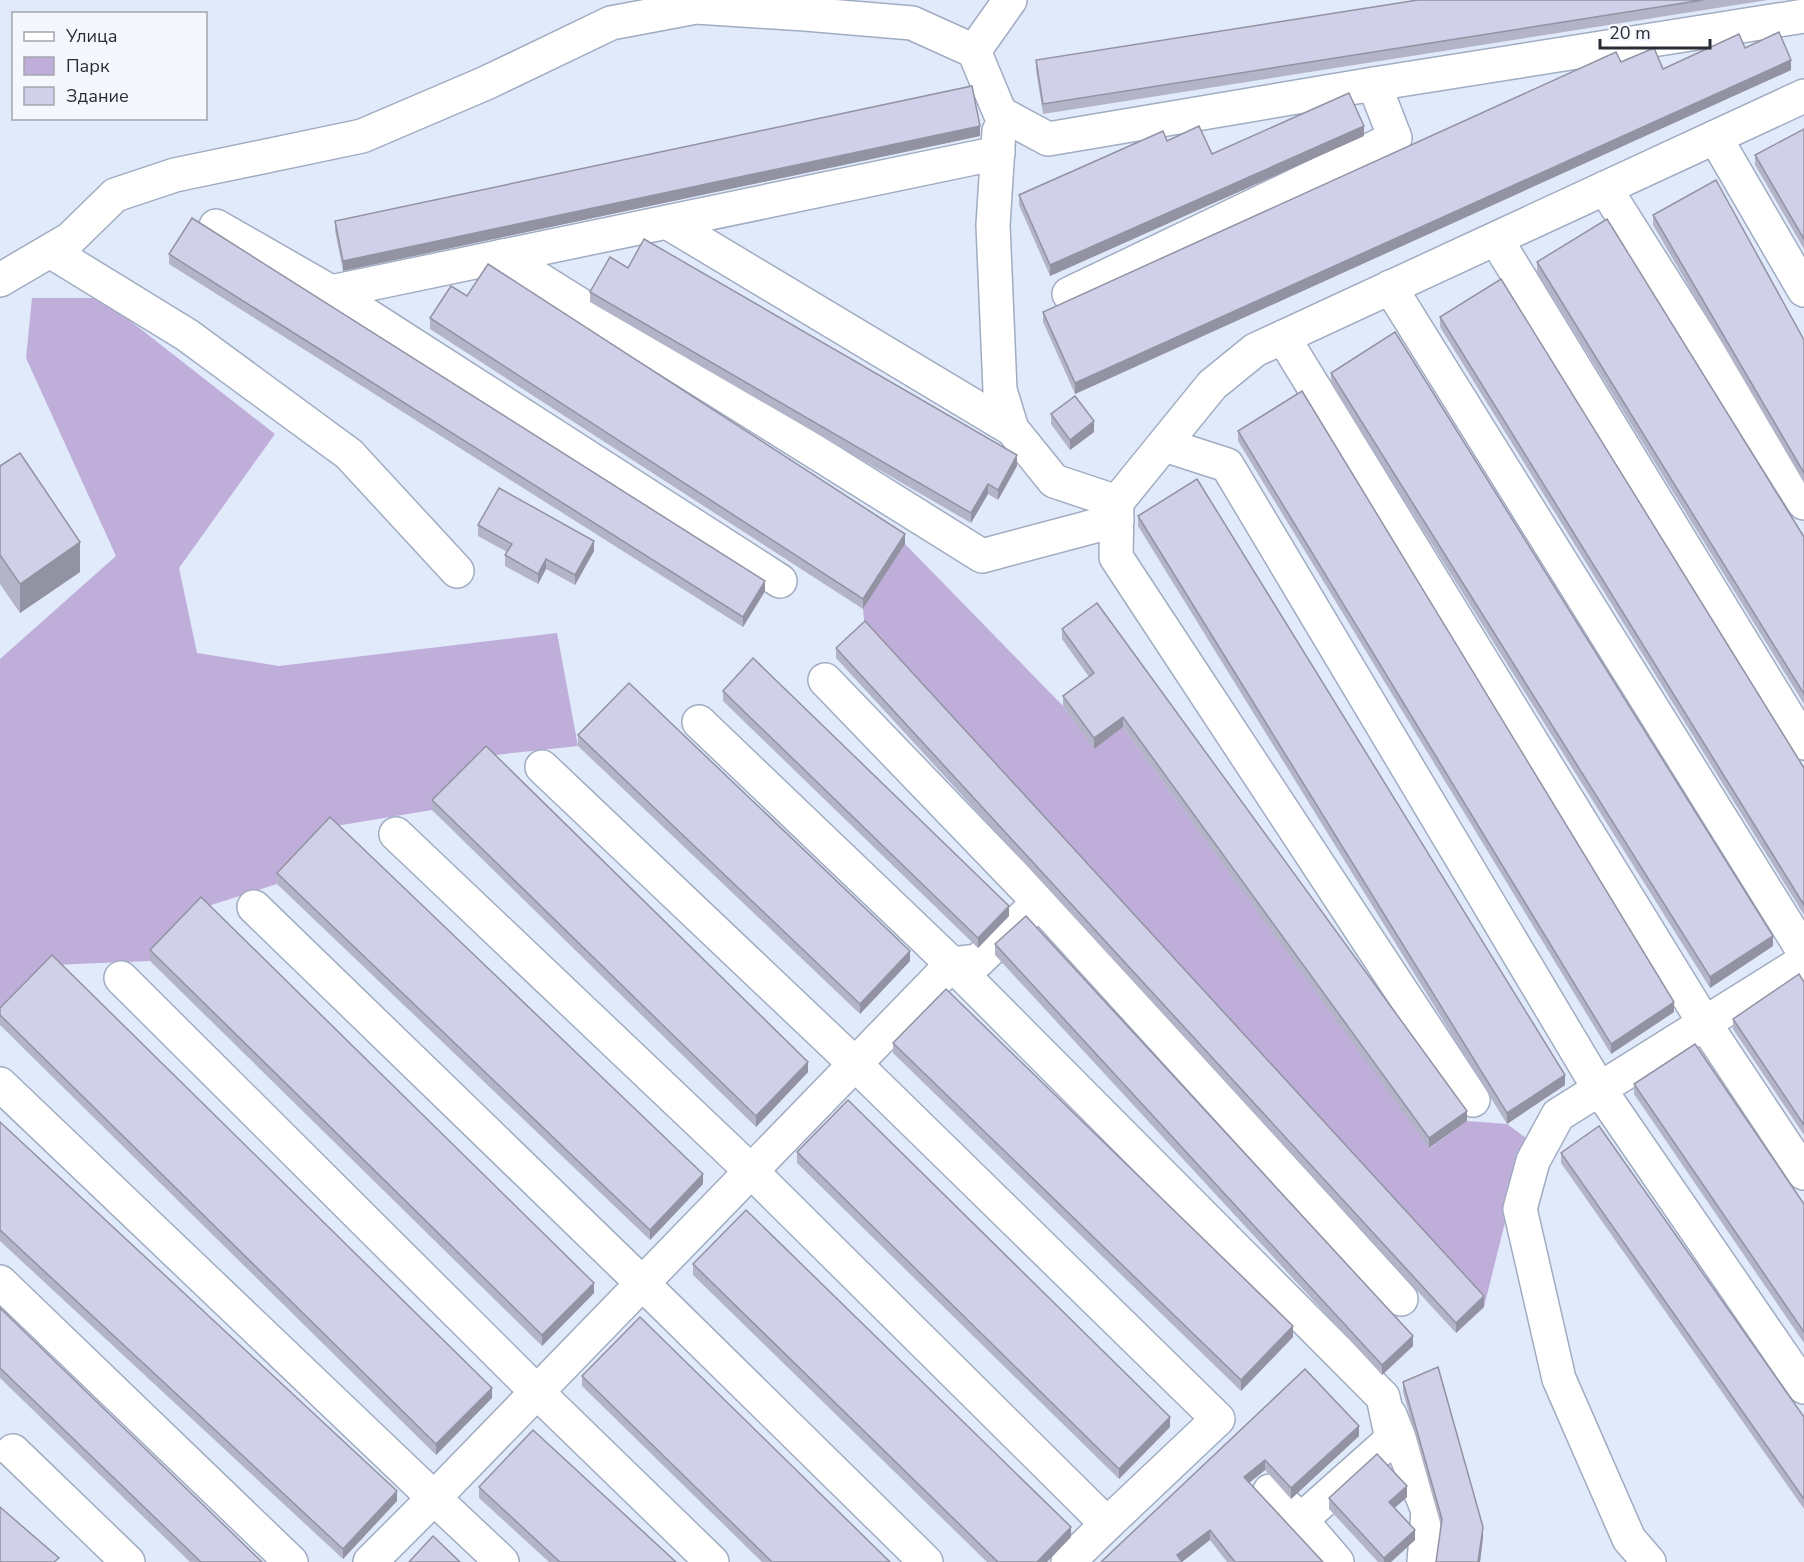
<svg xmlns="http://www.w3.org/2000/svg" width="1804" height="1562" font-family="'Nunito Sans',sans-serif">
  <rect width="100%" height="100%" fill="#e0eafb"/>
  <g fill="#c0aeda">
    <path d="M 32,298 L 101,298 L 275,434 L 179,568 L 197,653 L 279,666 L 557,633 L 578,746 L 486,756 L 432,810 L 330,827 L 277,884 L 202,908 L 150,961 L 52,965 L 0,1018 L 0,659 L 116,556 L 26,358 Z"/>
    <path d="M 905,544 L 1063,706 L 1094,748 L 1123,727 L 1430,1148 L 1467,1121 L 1507,1124 L 1526,1138 L 1484,1307 L 865,631 L 863,609 Z"/>
  </g>
  <g fill="none" stroke-linecap="round" stroke-linejoin="round">
    <g stroke="#a0acc1" stroke-width="36">
      <g id="minor">
        <path d="M 974,51 L 1010,0"/>
        <path d="M 999,131 L 993,225 L 1000,390 L 1012,429 L 1054,481 L 1117,502"/>
        <path d="M 1715,137 L 1804,290"/>
        <path d="M 1605,188 L 1804,503"/>
        <path d="M 667,222 L 1012,429"/>
        <path d="M 216,226 L 331,292 L 998,153"/>
        <path d="M 1496,239 L 1804,743"/>
        <path d="M 50,251 L 187,335 L 349,454 L 457,571"/>
        <path d="M 502,256 L 982,556 L 1117,520"/>
        <path d="M 0,280 L 70,239 L 115,195 L 175,175 L 362,136 L 486,83 L 611,23 L 696,7 L 805,14 L 912,23 L 974,51 L 1000,113 L 1048,139 L 1374,84 L 1804,16"/>
        <path d="M 1390,287 L 1804,952"/>
        <path d="M 331,292 L 780,581"/>
        <path d="M 1069,294 L 1395,138 L 1374,84"/>
        <path d="M 1283,337 L 1705,1024 L 1804,1173"/>
        <path d="M 1165,445 L 1227,465 L 1600,1090 L 1804,1387"/>
        <path d="M 825,680 L 1039,902 L 978,961 L 952,964 L 1383,1397 L 1392,1439 L 1301,1520 L 1337,1562"/>
        <path d="M 542,767 L 855,1064 L 1218,1419 L 1107,1524"/>
        <path d="M 396,834 L 751,1171 L 1107,1524 L 1068,1562"/>
        <path d="M 1039,902 L 1401,1299"/>
        <path d="M 254,907 L 642,1283 L 926,1562"/>
        <path d="M 121,978 L 537,1392 L 712,1562"/>
        <path d="M 0,1084 L 434,1498 L 952,964 L 699,722"/>
        <path d="M 1473,1100 L 1116,557 L 1117,502 L 1212,385 L 1255,350 L 1804,96"/>
        <path d="M 0,1282 L 291,1562"/>
        <path d="M 1390,1415 L 1428,1511 L 1424,1562"/>
        <path d="M 13,1451 L 128,1562"/>
        <path d="M 1270,1491 L 1301,1520"/>
        <path d="M 370,1562 L 434,1498 L 502,1562"/>
        <path d="M 1649,1562 L 1629,1539 L 1559,1379 L 1520,1209 L 1533,1161 L 1558,1115 L 1804,961"/>
      </g>
    </g>
    <use href="#minor" stroke="#fff" stroke-width="33"/>
  </g>
  <g fill="#b3b4c8">
    <path d="M 1418,0 L 1768,0 L 1043,114 L 1036,70 L 1036,60 Z"/>
    <path d="M 1745,48 L 1791,70 L 1075,394 L 1043,322 L 1043,312 L 1621,62 L 1663,69 Z"/>
    <path d="M 1804,129 L 1804,249 L 1755,165 L 1755,155 Z"/>
    <path d="M 980,136 L 343,271 L 335,231 L 335,221 Z"/>
    <path d="M 1364,136 L 1050,276 L 1019,205 L 1019,195 L 1167,141 L 1212,154 Z"/>
    <path d="M 1653,215 L 1804,340 L 1804,483 L 1653,225 Z"/>
    <path d="M 169,254 L 765,591 L 743,627 L 169,264 Z"/>
    <path d="M 1537,262 L 1804,537 L 1804,704 L 1537,272 Z"/>
    <path d="M 628,268 L 1017,466 L 998,500 L 988,494 L 971,523 L 590,302 L 590,292 Z"/>
    <path d="M 467,296 L 905,544 L 863,609 L 430,329 L 430,318 Z"/>
    <path d="M 1440,317 L 1804,768 L 1804,915 L 1440,327 Z"/>
    <path d="M 1331,373 L 1773,946 L 1710,988 L 1331,383 Z"/>
    <path d="M 1051,414 L 1094,432 L 1070,450 L 1051,424 Z"/>
    <path d="M 1238,431 L 1674,1012 L 1611,1054 L 1238,441 Z"/>
    <path d="M 0,466 L 80,572 L 20,613 L 0,584 Z"/>
    <path d="M 1138,516 L 1565,1085 L 1507,1124 L 1138,526 Z"/>
    <path d="M 478,525 L 594,551 L 575,585 L 546,569 L 538,584 L 505,566 L 505,555 L 507,552 L 478,536 Z"/>
    <path d="M 1062,629 L 1467,1121 L 1429,1148 L 1123,727 L 1094,749 L 1063,706 L 1063,696 L 1089,677 L 1062,639 Z"/>
    <path d="M 836,648 L 1484,1307 L 1456,1333 L 836,658 Z"/>
    <path d="M 723,691 L 1009,916 L 978,948 L 723,701 Z"/>
    <path d="M 578,735 L 910,961 L 860,1014 L 578,746 Z"/>
    <path d="M 432,800 L 808,1072 L 756,1127 L 432,810 Z"/>
    <path d="M 277,873 L 703,1184 L 650,1240 L 277,884 Z"/>
    <path d="M 995,944 L 1413,1346 L 1382,1375 L 995,955 Z"/>
    <path d="M 150,950 L 594,1293 L 542,1346 L 150,961 Z"/>
    <path d="M 1804,982 L 1804,1135 L 1733,1029 L 1733,1019 Z"/>
    <path d="M 0,1008 L 492,1398 L 436,1455 L 0,1025 Z"/>
    <path d="M 893,1043 L 1293,1337 L 1241,1391 L 893,1053 Z"/>
    <path d="M 1634,1084 L 1804,1204 L 1804,1343 L 1634,1094 Z"/>
    <path d="M 0,1122 L 397,1501 L 343,1559 L 0,1241 Z"/>
    <path d="M 797,1152 L 1170,1427 L 1119,1479 L 797,1163 Z"/>
    <path d="M 1561,1153 L 1804,1417 L 1804,1509 L 1561,1163 Z"/>
    <path d="M 693,1264 L 1071,1537 L 1047,1562 L 987,1562 L 693,1275 Z"/>
    <path d="M 0,1308 L 262,1562 L 190,1562 L 0,1378 Z"/>
    <path d="M 1305,1369 L 1359,1436 L 1291,1499 L 1265,1470 L 1249,1483 L 1323,1562 L 1227,1562 L 1210,1540 L 1101,1562 Z"/>
    <path d="M 582,1376 L 890,1562 L 762,1562 L 582,1386 Z"/>
    <path d="M 1403,1382 L 1483,1537 L 1480,1562 L 1436,1562 L 1441,1526 L 1403,1392 Z"/>
    <path d="M 479,1487 L 676,1562 L 549,1562 L 479,1498 Z"/>
    <path d="M 1407,1497 L 1394,1508 L 1415,1540 L 1391,1562 L 1378,1562 L 1329,1509 L 1329,1498 Z"/>
  </g>
  <g fill="#9292a3">
    <path d="M 1791,60 L 1791,70 L 1075,394 L 1075,383 Z"/>
    <path d="M 980,126 L 980,136 L 343,271 L 343,261 Z"/>
    <path d="M 1364,126 L 1364,136 L 1050,276 L 1050,265 Z"/>
    <path d="M 1094,421 L 1094,432 L 1070,450 L 1070,440 Z"/>
    <path d="M 1017,455 L 1017,466 L 998,500 L 998,490 Z"/>
    <path d="M 988,484 L 988,494 L 971,523 L 971,513 Z"/>
    <path d="M 905,534 L 905,544 L 863,609 L 863,599 Z"/>
    <path d="M 594,541 L 594,551 L 575,585 L 575,575 Z"/>
    <path d="M 80,542 L 80,572 L 20,613 L 20,584 Z"/>
    <path d="M 546,559 L 546,569 L 538,584 L 538,574 Z"/>
    <path d="M 765,581 L 765,591 L 743,627 L 743,617 Z"/>
    <path d="M 1123,717 L 1123,727 L 1094,749 L 1094,738 Z"/>
    <path d="M 1009,906 L 1009,916 L 978,948 L 978,938 Z"/>
    <path d="M 1773,936 L 1773,946 L 1710,988 L 1710,977 Z"/>
    <path d="M 910,951 L 910,961 L 860,1014 L 860,1004 Z"/>
    <path d="M 1674,1002 L 1674,1012 L 1611,1054 L 1611,1044 Z"/>
    <path d="M 808,1062 L 808,1072 L 756,1127 L 756,1116 Z"/>
    <path d="M 1565,1075 L 1565,1085 L 1507,1124 L 1507,1113 Z"/>
    <path d="M 1467,1111 L 1467,1121 L 1429,1148 L 1429,1138 Z"/>
    <path d="M 703,1174 L 703,1184 L 650,1240 L 650,1230 Z"/>
    <path d="M 594,1283 L 594,1293 L 542,1346 L 542,1335 Z"/>
    <path d="M 1484,1296 L 1484,1307 L 1456,1333 L 1456,1323 Z"/>
    <path d="M 1293,1326 L 1293,1337 L 1241,1391 L 1241,1380 Z"/>
    <path d="M 1413,1336 L 1413,1346 L 1382,1375 L 1382,1365 Z"/>
    <path d="M 492,1388 L 492,1398 L 436,1455 L 436,1444 Z"/>
    <path d="M 1170,1417 L 1170,1427 L 1119,1479 L 1119,1469 Z"/>
    <path d="M 1359,1426 L 1359,1436 L 1291,1499 L 1291,1488 Z"/>
    <path d="M 1265,1460 L 1265,1470 L 1244,1487 L 1244,1477 Z"/>
    <path d="M 1407,1486 L 1407,1497 L 1389,1513 L 1389,1502 Z"/>
    <path d="M 397,1491 L 397,1501 L 343,1559 L 343,1549 Z"/>
    <path d="M 1071,1527 L 1071,1537 L 1047,1562 L 1037,1562 Z"/>
    <path d="M 1483,1527 L 1483,1537 L 1480,1562 L 1478,1562 Z"/>
    <path d="M 1210,1530 L 1210,1540 L 1182,1562 L 1177,1555 Z"/>
    <path d="M 1415,1530 L 1415,1540 L 1391,1562 L 1384,1562 L 1384,1558 Z"/>
  </g>
  <g fill="#d0d1e9" stroke="#9292a3" stroke-width="1.5">
    <path d="M 1418,0 L 1703,0 L 1043,104 L 1036,60 Z"/>
    <path d="M 1779,32 L 1791,60 L 1075,383 L 1043,312 L 1616,52 L 1621,62 L 1654,48 L 1663,69 L 1739,34 L 1745,48 Z"/>
    <path d="M 972,86 L 980,126 L 343,261 L 335,221 Z"/>
    <path d="M 1349,93 L 1364,126 L 1050,265 L 1019,195 L 1163,131 L 1167,141 L 1199,126 L 1212,154 Z"/>
    <path d="M 1804,129 L 1804,239 L 1755,155 Z"/>
    <path d="M 1716,180 L 1804,340 L 1804,473 L 1653,215 Z"/>
    <path d="M 192,218 L 765,581 L 743,617 L 169,254 Z"/>
    <path d="M 1607,219 L 1804,537 L 1804,694 L 1537,262 Z"/>
    <path d="M 644,239 L 1017,455 L 998,490 L 988,484 L 971,513 L 590,292 L 610,257 L 628,268 Z"/>
    <path d="M 488,264 L 905,534 L 863,599 L 430,318 L 451,286 L 467,296 Z"/>
    <path d="M 1501,279 L 1804,768 L 1804,905 L 1440,317 Z"/>
    <path d="M 1395,332 L 1773,936 L 1710,977 L 1331,373 Z"/>
    <path d="M 1302,391 L 1674,1002 L 1611,1044 L 1238,431 Z"/>
    <path d="M 1075,396 L 1094,421 L 1070,440 L 1051,414 Z"/>
    <path d="M 20,453 L 80,542 L 20,584 L 0,555 L 0,466 Z"/>
    <path d="M 1197,479 L 1565,1075 L 1507,1113 L 1138,516 Z"/>
    <path d="M 499,488 L 594,541 L 575,575 L 546,559 L 538,574 L 505,555 L 512,544 L 478,525 Z"/>
    <path d="M 1097,603 L 1467,1111 L 1429,1138 L 1123,717 L 1094,738 L 1063,696 L 1094,673 L 1062,629 Z"/>
    <path d="M 865,621 L 1484,1296 L 1456,1323 L 836,648 Z"/>
    <path d="M 753,658 L 1009,906 L 978,938 L 723,691 Z"/>
    <path d="M 629,683 L 910,951 L 860,1004 L 578,735 Z"/>
    <path d="M 486,746 L 808,1062 L 756,1116 L 432,800 Z"/>
    <path d="M 330,817 L 703,1174 L 650,1230 L 277,873 Z"/>
    <path d="M 201,897 L 594,1283 L 542,1335 L 150,950 Z"/>
    <path d="M 1026,916 L 1413,1336 L 1382,1365 L 995,944 Z"/>
    <path d="M 52,955 L 492,1388 L 436,1444 L 0,1015 L 0,1008 Z"/>
    <path d="M 1799,974 L 1804,982 L 1804,1125 L 1733,1019 Z"/>
    <path d="M 946,989 L 1293,1326 L 1241,1380 L 893,1043 Z"/>
    <path d="M 1695,1044 L 1804,1204 L 1804,1332 L 1634,1084 Z"/>
    <path d="M 848,1100 L 1170,1417 L 1119,1469 L 797,1152 Z"/>
    <path d="M 0,1122 L 397,1491 L 343,1549 L 0,1230 Z"/>
    <path d="M 1599,1126 L 1804,1417 L 1804,1499 L 1561,1153 Z"/>
    <path d="M 746,1210 L 1071,1527 L 1037,1562 L 998,1562 L 693,1264 Z"/>
    <path d="M 0,1308 L 262,1562 L 201,1562 L 0,1368 Z"/>
    <path d="M 640,1317 L 890,1562 L 772,1562 L 582,1376 Z"/>
    <path d="M 1438,1367 L 1483,1527 L 1478,1562 L 1436,1562 L 1442,1519 L 1403,1382 Z"/>
    <path d="M 1305,1369 L 1359,1426 L 1291,1488 L 1265,1460 L 1244,1477 L 1323,1562 L 1235,1562 L 1210,1530 L 1177,1555 L 1182,1562 L 1101,1562 Z"/>
    <path d="M 533,1430 L 676,1562 L 560,1562 L 479,1487 Z"/>
    <path d="M 1377,1454 L 1407,1486 L 1389,1502 L 1415,1530 L 1384,1558 L 1329,1498 Z"/>
    <path d="M 0,1507 L 59,1558 L 54,1562 L 0,1562 Z"/>
    <path d="M 433,1536 L 460,1562 L 409,1562 Z"/>
  </g>
  <rect x="12" y="12" width="195" height="108" fill="#f4f7fb" stroke="#a2a6ac" stroke-width="1.5"/>
  <rect x="24" y="32" width="30" height="9" fill="#ffffff" stroke="#a2a6ac" stroke-width="1.5"/>
  <text x="66" y="42" font-size="18" fill="#282c35">Улица</text>
  <rect x="24" y="57" width="30" height="18" fill="#c0aeda" stroke="#a2a6ac" stroke-width="1.5"/>
  <text x="66" y="72" font-size="18" fill="#282c35">Парк</text>
  <rect x="24" y="87" width="30" height="18" fill="#d0d1e9" stroke="#a2a6ac" stroke-width="1.5"/>
  <text x="66" y="102" font-size="18" fill="#282c35">Здание</text>
  <path d="M1600 39v9h110v-9" fill="none" stroke="#282c35" stroke-width="3"/>
  <text x="1609" y="39" font-size="18" fill="#282c35" stroke="#f4f7fb" stroke-width="4.5" paint-order="stroke">20 m</text>
</svg>
